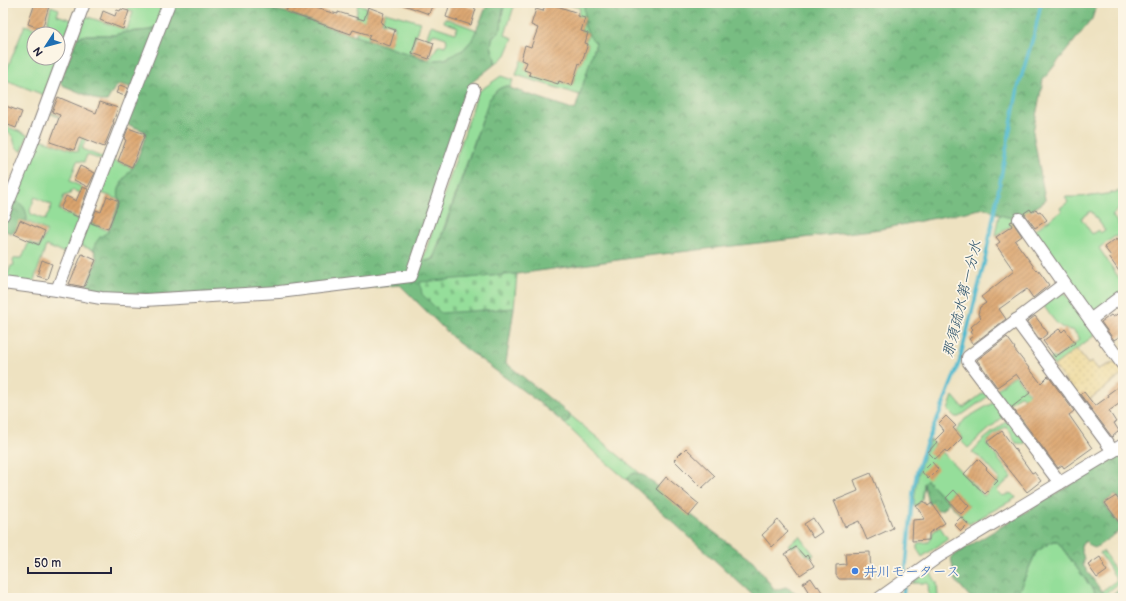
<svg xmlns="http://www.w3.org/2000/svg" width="1126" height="601" font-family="'Balsamiq Sans','Klee One',sans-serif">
  <defs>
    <pattern id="forest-crowns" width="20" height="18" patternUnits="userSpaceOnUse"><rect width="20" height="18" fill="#78bd82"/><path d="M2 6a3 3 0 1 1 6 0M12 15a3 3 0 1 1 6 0" fill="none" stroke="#62996c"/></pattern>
    <pattern id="sand-dots" width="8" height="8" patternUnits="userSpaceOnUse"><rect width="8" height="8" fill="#eeda9e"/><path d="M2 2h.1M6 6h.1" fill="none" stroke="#ccbb89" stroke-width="1.8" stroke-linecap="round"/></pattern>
    <pattern id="cemetery-stones" width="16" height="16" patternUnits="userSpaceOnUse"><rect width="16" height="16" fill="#95de9a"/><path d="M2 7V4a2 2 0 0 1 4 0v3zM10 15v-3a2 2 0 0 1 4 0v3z" fill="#80be86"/></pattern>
    <pattern id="building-hatch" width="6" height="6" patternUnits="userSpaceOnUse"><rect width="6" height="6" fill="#dba56e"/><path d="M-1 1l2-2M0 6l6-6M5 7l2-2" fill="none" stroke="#b1865c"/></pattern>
  </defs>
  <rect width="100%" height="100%" fill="#fcf5e5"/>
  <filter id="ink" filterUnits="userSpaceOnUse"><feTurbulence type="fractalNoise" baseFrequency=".025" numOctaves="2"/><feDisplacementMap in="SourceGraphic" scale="8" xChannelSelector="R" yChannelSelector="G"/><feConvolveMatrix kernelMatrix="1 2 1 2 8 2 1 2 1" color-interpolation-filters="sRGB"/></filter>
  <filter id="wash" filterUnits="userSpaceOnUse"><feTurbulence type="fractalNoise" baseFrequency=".012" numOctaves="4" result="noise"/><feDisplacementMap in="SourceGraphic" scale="16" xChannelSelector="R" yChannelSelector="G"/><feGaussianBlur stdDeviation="0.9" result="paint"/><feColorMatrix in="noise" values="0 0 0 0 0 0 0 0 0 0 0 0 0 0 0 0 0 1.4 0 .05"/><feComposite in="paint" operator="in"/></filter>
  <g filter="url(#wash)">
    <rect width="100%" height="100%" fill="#eee2c1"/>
    <g fill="#95de9a" stroke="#5c806a" fill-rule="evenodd">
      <path d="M 90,3 L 166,3 L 157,27 L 151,30 L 126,32 L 114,35 L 86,35 L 77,38 L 85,16 L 127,30 L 133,12 L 128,10 L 127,7 L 119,5 L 89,4 Z"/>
      <path d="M 505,3 L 515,3 L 505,35 L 513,38 L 506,55 L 495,64 C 496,52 488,50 493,36 C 503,30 501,27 502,16 C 503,12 504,7 505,3 Z"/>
      <path d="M 564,3 L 578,3 L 584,5 L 596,43 L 580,95 L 516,75 L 521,60 L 528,62 L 525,70 L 572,86 L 579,63 L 581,64 L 588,44 L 585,43 L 588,33 L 581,31 L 585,19 L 578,16 L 580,8 Z"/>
      <path d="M 358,4 L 367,7 L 365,15 L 379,20 L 372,28 L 368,39 L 390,45 L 395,28 L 394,25 L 382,22 L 385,12 L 420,22 L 410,53 L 428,59 L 431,58 L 437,47 L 441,45 L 445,46 L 447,42 L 446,38 L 434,34 L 431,36 L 429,38 L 427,37 L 431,25 L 455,33 L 458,27 L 444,22 L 445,18 L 477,30 L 472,40 L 463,50 L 445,59 L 429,61 L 355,36 L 360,22 L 359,19 L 356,17 Z"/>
      <path d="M 51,6 L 59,9 L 57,15 L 72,20 L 58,56 L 58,34 L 34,34 L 34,58 L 57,58 L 44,95 L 3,79 L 25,25 L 45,32 Z"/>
      <path d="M 501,76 L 513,80 L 510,88 L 508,86 C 498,87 495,92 489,100 L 433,259 L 422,262 L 478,92 Z"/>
      <path d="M 50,112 L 90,128 L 82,149 L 104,158 L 104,160 L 99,159 L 87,155 L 84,162 L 77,161 L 70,181 L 82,187 L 80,193 L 72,190 L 70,194 L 64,196 L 59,210 L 80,220 L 67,254 L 46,246 L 33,283 L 3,280 L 3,274 L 7,276 L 11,266 L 14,265 L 13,260 L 15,258 L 22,258 L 29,242 L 39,247 L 47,231 L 26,221 L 27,220 L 13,203 L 38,138 L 77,152 L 83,135 L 87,129 L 49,113 ZM 35,197 L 52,205 L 45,220 L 31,214 L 30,210 Z"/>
      <path d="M 3,125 L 28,135 L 22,151 C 8,145 21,137 3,130 Z"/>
      <path d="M 112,160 L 133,168 L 120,200 L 99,192 Z"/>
      <path d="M 1123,190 L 1123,208 L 1122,207 L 1112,215 L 1119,225 L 1123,223 L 1123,242 L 1118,236 L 1114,237 L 1099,248 L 1123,284 L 1123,290 L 1092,314 L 1032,232 L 1062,211 L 1060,208 L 1068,202 L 1065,197 C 1085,197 1104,196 1123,190 ZM 1091,211 L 1105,230 L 1100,233 L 1098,230 L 1092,234 L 1081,218 Z"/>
      <path d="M 999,215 L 1015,218 L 1023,234 L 1016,226 L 1009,227 L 997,235 L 995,235 Z"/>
      <path d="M 88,222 L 109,231 L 100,253 L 80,245 Z"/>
      <path d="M 1060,292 L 1064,293 L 1095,335 L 1054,366 L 1050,360 L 1053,357 L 1055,359 L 1080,339 L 1073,330 C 1058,331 1051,315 1043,305 Z"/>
      <path d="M 1015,375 L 1040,408 L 1021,423 L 1019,421 L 1032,412 L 1032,409 L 1021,395 L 1007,405 L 996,390 Z"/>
      <path d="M 986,391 L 990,395 L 959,417 L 955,417 L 948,410 L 953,396 L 963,408 Z"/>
      <path d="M 994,402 L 1005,415 L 968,448 L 961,441 L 963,438 L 956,431 L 965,419 Z"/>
      <path d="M 570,415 L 642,475 L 635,473 L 630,475 L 627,480 L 594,452 L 565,424 L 569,420 Z"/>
      <path d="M 1008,420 L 1026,442 L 1023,444 L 1016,443 L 1010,431 L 1006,427 L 994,435 L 986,443 L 1012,477 L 999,488 L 997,491 L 1002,496 L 1012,493 L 1015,496 L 1016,498 L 969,524 L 927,480 L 924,483 L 922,501 L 915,506 L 914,503 C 916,481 920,460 931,440 L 984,496 L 998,482 L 999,478 L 981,458 L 977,456 L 972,452 L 983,440 ZM 954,491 L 969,506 L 960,514 L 946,498 Z"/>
      <path d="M 940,527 L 948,539 L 922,557 L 917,549 L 917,545 L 920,543 L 929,542 L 931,539 L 933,532 Z"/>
      <path d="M 800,536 L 814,555 L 811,558 L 808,554 L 806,555 L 798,544 L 791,548 L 788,545 Z"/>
      <path d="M 1053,541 L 1057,541 L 1099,598 L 1012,598 L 1018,593 L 1036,552 Z"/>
      <path d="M 1103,551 L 1122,581 L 1105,594 L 1102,591 L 1117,580 L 1100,553 Z"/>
      <path d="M 929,570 L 937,583 L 938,598 L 929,598 L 928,583 L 912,583 Z"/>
    </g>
    <g fill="url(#forest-crowns)" stroke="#4d705e">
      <path d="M 171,3 L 252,3 L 274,10 L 285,12 L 429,61 L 445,59 L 463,50 L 472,40 L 488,3 L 505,3 C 504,7 502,12 502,16 C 501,27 503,30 493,36 C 488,50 496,52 495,64 L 471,83 L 413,258 L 422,262 L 434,259 L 489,100 C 495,92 498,87 508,86 L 510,88 L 575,110 L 596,43 L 590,37 L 585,27 L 584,3 L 1097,3 L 1092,19 L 1043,80 L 1033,132 L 1045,199 L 1044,202 C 1017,220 1016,223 985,208 L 881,229 L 654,255 L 517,274 L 428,282 L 428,293 L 438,309 L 447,312 L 514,308 L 506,363 L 570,415 L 569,420 L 565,424 L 537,401 L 457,342 L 400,285 L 264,297 L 84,293 L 97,260 L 94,249 L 95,244 L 100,237 L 108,232 L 120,202 C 114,186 127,177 134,165 C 139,156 142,145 146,135 L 144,131 L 122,122 L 131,89 L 130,87 L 120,84 L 114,89 L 107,101 L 100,101 L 62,85 L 60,82 L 77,38 L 86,35 L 114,35 L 126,32 L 151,30 L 162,25 Z"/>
      <path d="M 18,202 C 25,206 27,212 27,220 L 19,230 L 11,233 C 8,232 4,231 3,228 C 2,224 9,207 12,204 C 14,202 15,203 18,202 Z"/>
      <path d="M 1123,453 L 1123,498 L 1120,499 L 1115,495 L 1104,503 L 1121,527 L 1121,530 L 1095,548 L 1091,547 L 1086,541 L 1081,545 C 1080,552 1086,557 1083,565 L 1102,592 L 1109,597 L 1123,587 L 1123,598 L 1099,598 L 1057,541 L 1053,541 L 1036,552 L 1018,593 L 1012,598 L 971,598 L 955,580 L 951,557 Z"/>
      <path d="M 635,473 L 645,476 L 694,517 L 753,562 L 775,590 L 786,587 L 798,594 L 800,598 L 756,598 L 627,480 L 630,475 Z"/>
      <path d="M 927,480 L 948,502 C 945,513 934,512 929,503 C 926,498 925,489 924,483 Z"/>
    </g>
    <path fill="url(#sand-dots)" stroke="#887e6c" d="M 1076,349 L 1088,364 L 1092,362 L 1098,369 L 1116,362 L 1123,371 L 1123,374 L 1083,404 L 1054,366 Z"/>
    <path fill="url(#cemetery-stones)" stroke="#5c806a" d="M 517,274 L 514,308 L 441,313 L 422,294 L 420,282 Z"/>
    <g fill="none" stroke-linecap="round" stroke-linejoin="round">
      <g stroke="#51bacf" stroke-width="3.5">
        <path d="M 905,577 L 913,492 L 917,471 L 924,449 L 941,410 L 959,363 L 985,260 L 1018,88 L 1035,31 L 1041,3"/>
        <path d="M 903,598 L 904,585"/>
      </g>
    </g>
    <g id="blocks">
      <g fill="url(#building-hatch)">
        <path d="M 35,3 L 50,3 L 42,29 L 28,24 Z"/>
        <path d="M 289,3 L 301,3 L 325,11 L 338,14 L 338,12 L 364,20 L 368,7 L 384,13 L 381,23 L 385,25 L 384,26 L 395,30 L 390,46 L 368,39 L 370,35 L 353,30 L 351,34 L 286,12 Z"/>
        <path d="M 401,3 L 433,3 L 429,14 L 401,4 Z"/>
        <path d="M 450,3 L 457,3 L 476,9 L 471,25 L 446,17 Z"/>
        <path d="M 551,4 L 578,13 L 578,16 L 585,18 L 581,31 L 588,33 L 585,43 L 588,44 L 581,64 L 579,63 L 572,86 L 559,81 L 558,84 L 529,75 L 530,72 L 524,70 L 527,62 L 521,60 L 525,45 L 531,47 L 538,28 L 531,25 L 536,9 L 543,11 L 545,5 L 550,7 Z"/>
        <path d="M 121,9 L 129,11 L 123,29 L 100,20 L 103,11 L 115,16 L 117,10 L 120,11 Z"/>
        <path d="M 417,37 L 434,43 L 429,59 L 412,53 Z"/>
        <path d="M 120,85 L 128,88 L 125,96 L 116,93 Z"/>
        <path d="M 58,97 L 96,113 L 100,102 L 118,108 L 113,122 L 114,122 L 104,147 L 79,137 L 74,150 L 50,142 L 60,115 L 52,112 Z"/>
        <path d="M 3,105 L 22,112 L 16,128 L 3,123 Z"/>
        <path d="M 128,128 L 145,134 L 132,167 L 118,161 L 126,140 L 124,139 Z"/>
        <path d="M 80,166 L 95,173 L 88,187 L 74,180 Z"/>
        <path d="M 82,187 L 88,189 L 78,217 L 60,209 L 66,196 L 76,201 Z"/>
        <path d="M 107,196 L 119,201 L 108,229 L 91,223 L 96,210 L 101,212 Z"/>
        <path d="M 1030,209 L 1032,212 L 1036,209 L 1038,212 L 1040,211 L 1047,220 L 1035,228 L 1024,213 Z"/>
        <path d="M 20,220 L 45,231 L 39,245 L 14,234 Z"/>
        <path d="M 1012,221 L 1022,236 L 1015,241 L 1037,271 L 1038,270 L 1049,285 L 1033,298 L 1027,289 L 999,309 L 1006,319 L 973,344 L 969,339 L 973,336 L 970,332 L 973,329 L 971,327 L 981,318 L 978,314 L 980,307 L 986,303 L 981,297 L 1014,271 L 996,245 L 1000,242 L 996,237 L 1012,226 L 1010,222 Z"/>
        <path d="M 1117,238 L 1123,246 L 1123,277 L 1109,257 L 1111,256 L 1104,247 Z"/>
        <path d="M 82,254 L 96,260 L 84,287 L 69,284 Z"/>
        <path d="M 42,260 L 52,264 L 47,279 L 37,276 Z"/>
        <path d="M 1123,310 L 1123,334 L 1114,340 L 1101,322 L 1111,315 L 1113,317 Z"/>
        <path d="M 1035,316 L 1048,333 L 1040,340 L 1027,322 Z"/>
        <path d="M 1059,329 L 1062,332 L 1065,329 L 1075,343 L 1055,357 L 1043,341 Z"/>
        <path d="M 1007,337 L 1015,348 L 1014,349 L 1040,382 L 1041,383 L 1048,376 L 1074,411 L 1069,415 L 1092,448 L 1064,468 L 1062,465 L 1058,468 L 1012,407 L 1030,393 L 1016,374 L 997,387 L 977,360 Z"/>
        <path d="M 1123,383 L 1123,401 L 1109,411 L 1116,422 L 1114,423 L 1119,431 L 1112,437 L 1080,394 L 1084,392 L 1095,406 L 1109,396 L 1108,394 Z"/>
        <path d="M 946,416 L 956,426 L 953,428 L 962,438 L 947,453 L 945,450 L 935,459 L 928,452 L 937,442 L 935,440 L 944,431 L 938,424 Z"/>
        <path d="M 1002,431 L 1032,473 L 1034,472 L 1041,481 L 1027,492 L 987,442 Z"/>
        <path d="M 686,448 L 715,476 L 702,488 L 674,460 Z"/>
        <path d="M 978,459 L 987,468 L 986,469 L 998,481 L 985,494 L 964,474 Z"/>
        <path d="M 932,462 L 938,469 L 928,479 L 922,472 Z"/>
        <path d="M 871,473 L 893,528 L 867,540 L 859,521 L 845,527 L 834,501 L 858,491 L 854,480 Z"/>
        <path d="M 666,477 L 699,504 L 689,516 L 656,489 Z"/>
        <path d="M 954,490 L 969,506 L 961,514 L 946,498 Z"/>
        <path d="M 1116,496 L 1123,507 L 1123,528 L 1105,503 Z"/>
        <path d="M 924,501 L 928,506 L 932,503 L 945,523 L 929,533 L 929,540 L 912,541 L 913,520 L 925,519 L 916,506 Z"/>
        <path d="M 961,517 L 968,524 L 961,531 L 954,524 Z"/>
        <path d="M 813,518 L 822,532 L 813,538 L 804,524 Z"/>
        <path d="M 778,520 L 788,532 L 772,547 L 762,535 Z"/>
        <path d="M 796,547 L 805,557 L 807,555 L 814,566 L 800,575 L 785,554 Z"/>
        <path d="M 870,552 L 871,579 L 839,579 L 836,575 L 836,565 L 846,564 L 845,553 Z"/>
        <path d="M 1100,557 L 1104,564 L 1103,565 L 1107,571 L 1097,578 L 1088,565 Z"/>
        <path d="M 811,578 L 817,587 L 818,586 L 826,598 L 812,598 L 803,583 Z"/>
      </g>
    </g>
  </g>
  <g filter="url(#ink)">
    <use href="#blocks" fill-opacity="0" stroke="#88827e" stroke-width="1"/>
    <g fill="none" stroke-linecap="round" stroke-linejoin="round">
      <g stroke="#88827e" stroke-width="14">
        <g id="minor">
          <path d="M 3,215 L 32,143 L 84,3"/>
          <path d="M 1019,219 L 1078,303 L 1123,365"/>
          <path d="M 3,283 L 57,290 L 101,298 L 145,300 L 279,292 L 411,276 L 474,90"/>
          <path d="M 57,290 L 169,3"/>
          <path d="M 1016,320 L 1113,451"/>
          <path d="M 1090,320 L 1123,295"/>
          <path d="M 1060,483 L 968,361 L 968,357 L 1064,284"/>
          <path d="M 880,598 L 939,556 L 1123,445"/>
        </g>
      </g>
      <use href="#minor" stroke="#fff" stroke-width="12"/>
    </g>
  </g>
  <circle fill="#3f7fe0" stroke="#fcf5e5" stroke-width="1.5" cx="855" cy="571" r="4"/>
  <g text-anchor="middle" stroke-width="3.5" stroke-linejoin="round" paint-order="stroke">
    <g font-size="14" fill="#366cbe" stroke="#fcf5e5" text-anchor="start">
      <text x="863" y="576">井川モータース</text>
    </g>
    <g font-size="15" font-style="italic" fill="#32576f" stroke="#fcf5e5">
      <text transform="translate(962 299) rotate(-76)" y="5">那須疏水第一分水</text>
    </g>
  </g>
  <rect width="1126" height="601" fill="none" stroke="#fcf5e5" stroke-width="16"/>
  <g transform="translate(46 46) rotate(234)"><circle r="19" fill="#fcf5e5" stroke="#a5a1a1"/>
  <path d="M0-3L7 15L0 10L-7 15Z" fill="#1f6fb2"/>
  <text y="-6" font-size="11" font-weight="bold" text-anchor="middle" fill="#22223b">N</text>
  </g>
  <path d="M28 567v6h83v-6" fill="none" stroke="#22223b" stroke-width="2"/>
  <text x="34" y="567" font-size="12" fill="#22223b" stroke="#fcf5e5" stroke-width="3" paint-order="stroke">50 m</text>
</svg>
